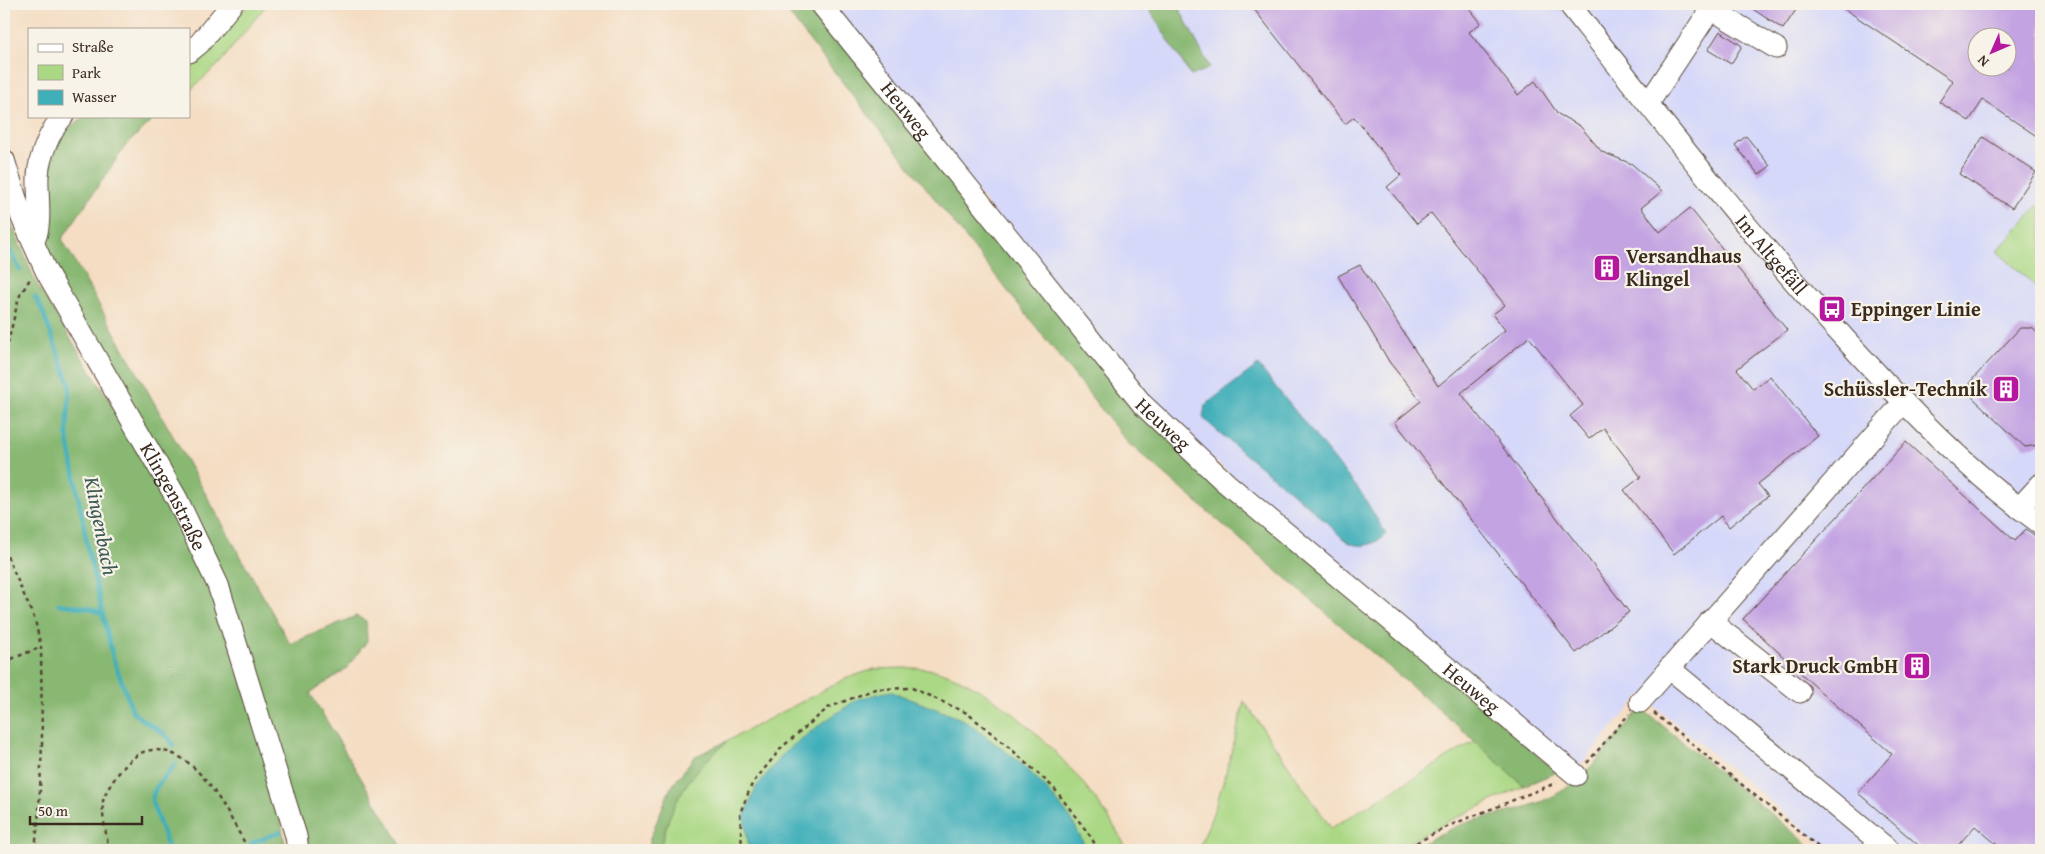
<svg xmlns="http://www.w3.org/2000/svg" width="2045" height="854" font-family="'Gentium Book Plus',serif">
  <rect width="100%" height="100%" fill="#f7f3e8"/>
  <filter id="ink" filterUnits="userSpaceOnUse"><feTurbulence type="fractalNoise" baseFrequency=".02" numOctaves="2"/><feDisplacementMap in="SourceGraphic" scale="10" xChannelSelector="R" yChannelSelector="G"/><feConvolveMatrix kernelMatrix="1 2 1 2 8 2 1 2 1" color-interpolation-filters="sRGB"/></filter>
  <filter id="wash" filterUnits="userSpaceOnUse"><feTurbulence type="fractalNoise" baseFrequency=".0096" numOctaves="4" result="noise"/><feDisplacementMap in="SourceGraphic" scale="20" xChannelSelector="R" yChannelSelector="G"/><feGaussianBlur stdDeviation="1.12" result="paint"/><feColorMatrix in="noise" values="0 0 0 0 0 0 0 0 0 0 0 0 0 0 0 0 0 1.4 0 .05"/><feComposite in="paint" operator="in"/></filter>
  <g filter="url(#wash)">
    <rect width="100%" height="100%" fill="#f4ddc2"/>
    <path fill="#d5d8f9" fill-rule="evenodd" d="M 826,4 L 2041,4 L 2041,203 L 1998,251 L 2037,287 L 2041,281 L 2041,850 L 1830,850 L 1641,695 L 1576,770 L 1147,403 ZM 1978,38 L 2008,38 L 2008,68 L 1978,68 Z"/>
    <g fill="#abd885" stroke="#738152">
      <path d="M 248,4 L 267,4 L 219,64 L 189,91 L 189,66 L 221,38 Z"/>
      <path d="M 2041,203 L 2041,281 L 2036,287 L 1997,251 Z"/>
      <path d="M 907,668 C 916,668 925,668 934,670 C 1004,687 1097,786 1127,850 L 660,850 L 666,822 L 684,786 L 707,758 L 729,740 L 845,679 L 874,669 Z"/>
      <path d="M 1244,701 L 1331,828 L 1475,741 L 1524,786 L 1449,821 L 1395,850 L 1198,850 C 1220,802 1232,752 1244,701 Z"/>
    </g>
    <g fill="#88b872" stroke="#627148">
      <path d="M 782,4 L 810,4 L 1140,407 L 1557,772 L 1524,786 L 1459,727 L 1128,443 L 798,26 Z"/>
      <path d="M 1146,4 L 1177,4 L 1210,68 L 1191,76 Z"/>
      <path d="M 86,116 L 157,116 L 126,145 L 62,239 L 290,644 L 356,616 L 366,621 L 367,641 L 346,669 L 310,693 L 404,850 L 302,850 L 223,583 L 57,280 L 43,236 L 42,192 L 56,142 L 68,128 Z"/>
      <path d="M 4,206 L 36,283 L 172,502 L 212,581 L 276,795 L 286,850 L 4,850 Z"/>
      <path d="M 1641,708 L 1815,850 L 1410,850 C 1430,839 1450,828 1472,821 C 1503,813 1535,808 1562,791 C 1592,772 1617,735 1641,708 Z"/>
      <path d="M 729,740 C 690,773 671,800 660,850 L 650,850 L 650,838 L 670,789 L 694,757 Z"/>
    </g>
    <g fill="#3fafb9" stroke="#3d6c6c">
      <path d="M 1258,365 L 1362,494 L 1386,534 C 1377,543 1366,548 1352,544 C 1344,542 1330,525 1323,519 C 1284,484 1242,454 1203,418 L 1205,405 Z"/>
      <path d="M 890,691 L 964,720 L 1021,763 L 1046,788 L 1072,820 L 1087,850 L 749,850 L 744,817 L 756,787 L 786,751 L 822,723 L 858,699 Z"/>
    </g>
    <g fill="none" stroke-linecap="round" stroke-linejoin="round">
      <g stroke="#3fafb9" stroke-width="4.5">
        <path d="M 4,239 L 20,270"/>
        <path d="M 35,297 L 42,310 L 70,385 L 67,434 L 89,555 L 113,658 L 133,712 C 145,725 164,728 173,745"/>
        <path d="M 58,604 L 88,608 L 103,614"/>
        <path d="M 169,850 L 152,802 C 152,786 167,777 175,764"/>
        <path d="M 255,850 L 252,843 L 280,832"/>
      </g>
    </g>
    <g id="blocks">
      <g fill="#c3a3e2" fill-rule="evenodd">
        <path d="M 1250,4 L 1466,4 L 1481,23 L 1469,32 L 1518,95 L 1535,81 L 1558,114 L 1580,126 L 1602,152 L 1632,164 L 1662,191 L 1641,208 L 1660,232 L 1690,208 L 1787,330 L 1737,369 L 1753,389 L 1770,376 L 1818,436 L 1758,484 L 1768,496 L 1729,527 L 1721,516 L 1674,554 L 1624,490 L 1641,477 L 1603,428 L 1589,439 L 1570,416 L 1583,405 L 1529,337 L 1461,393 L 1629,612 L 1576,653 L 1395,422 L 1421,401 L 1390,363 L 1338,276 L 1360,265 L 1438,386 L 1505,330 L 1493,314 L 1505,305 L 1431,213 L 1417,224 L 1387,187 L 1401,175 L 1354,117 L 1345,124 Z"/>
        <path d="M 1745,4 L 1800,4 L 1783,29 Z"/>
        <path d="M 1837,4 L 2041,4 L 2041,139 L 1983,100 L 1969,121 L 1939,102 L 1953,81 ZM 1978,38 L 2008,38 L 2008,68 L 1978,68 Z"/>
        <path d="M 1720,31 L 1742,46 L 1731,64 L 1708,50 Z"/>
        <path d="M 1746,136 L 1770,166 L 1759,175 L 1735,145 Z"/>
        <path d="M 1983,137 L 2036,172 L 2012,208 L 1959,174 Z"/>
        <path d="M 2020,328 L 2032,328 L 2041,336 L 2041,441 L 2038,445 L 2025,447 L 1972,397 L 1970,382 Z"/>
        <path d="M 1906,442 L 2015,541 L 2026,529 L 2041,540 L 2041,850 L 2003,850 L 1975,826 L 1954,850 L 1924,850 L 1858,793 L 1892,754 L 1821,692 L 1743,619 Z"/>
      </g>
    </g>
  </g>
  <g filter="url(#ink)">
    <use href="#blocks" fill-opacity="0" stroke="#574537" stroke-width="1"/>
    <g fill="none" stroke-linecap="round" stroke-linejoin="round">
      <g stroke="#574537" stroke-width="23">
        <g id="minor">
          <path id="s1" d="M 821,4 L 1143,405 L 1226,483 L 1576,775"/>
          <path id="s2" d="M 1569,4 C 1659,118 1748,232 1846,340 C 1906,406 1968,472 2041,524"/>
          <path d="M 1711,9 L 1776,48"/>
          <path d="M 189,52 L 199,44 L 232,4"/>
          <path d="M 1648,104 L 1714,4"/>
          <path id="s3" d="M 4,160 L 22,218 L 46,271 L 177,499 L 218,585 L 296,836 L 298,850"/>
          <path d="M 33,242 C 43,228 37,194 38,176 C 39,156 50,131 63,116"/>
          <path d="M 2019,508 L 2041,484"/>
          <path d="M 1710,621 L 1800,692"/>
          <path d="M 1669,668 L 1889,850"/>
          <path d="M 1640,702 L 1903,403"/>
        </g>
      </g>
      <g stroke="#574537" stroke-width="2.5" stroke-dasharray="4 4" stroke-linecap="butt">
        <path d="M 4,359 L 19,297 L 30,279"/>
        <path d="M 4,549 L 35,620 L 41,647 L 42,743 L 39,811 L 35,850"/>
        <path d="M 4,662 L 41,647"/>
        <path d="M 1654,713 L 1822,850"/>
        <path d="M 1587,763 L 1629,714"/>
        <path d="M 109,850 C 107,837 101,813 103,801 C 107,785 130,755 146,751 C 162,747 180,755 192,766 C 217,788 232,822 249,850"/>
        <path d="M 742,850 L 740,813 L 752,784 L 782,747 L 828,708 L 875,689 L 912,688 L 967,713 L 1011,749 L 1054,788 L 1091,837 L 1098,850"/>
        <path d="M 1402,850 L 1451,825 L 1556,783"/>
      </g>
      <use href="#minor" stroke="#fff" stroke-width="21"/>
    </g>
  </g>
  <defs>
    <g id="building-square" transform="scale(1.4375)"><rect x="-9" y="-9" width="18" height="18" rx="4" fill="#b5179e" stroke="#f7f3e8"/><path d="M-4-6H4V6H1V3H-1V6H-4ZM-2.5-4.3h1.7v1.8h-1.7ZM.8-4.3h1.7v1.8H.8ZM-2.5-1h1.7V.8h-1.7ZM.8-1h1.7V.8H.8Z" fill="#fff"/></g>
    <g id="bus-square" transform="scale(1.4375)"><rect x="-9" y="-9" width="18" height="18" rx="4" fill="#b5179e" stroke="#f7f3e8"/><path d="M-5-6H5V4H4V6H2V4H-2V6H-4V4H-5ZM-3.5-4V0h7V-4ZM-3.5 1.2v1.5H-2V1.2ZM2 1.2v1.5H3.5V1.2Z" fill="#fff"/></g>
  </defs>
  <g fill-rule="evenodd">
    <use href="#building-square" x="1607" y="268"/>
    <use href="#bus-square" x="1832" y="309"/>
    <use href="#building-square" x="2006" y="389"/>
    <use href="#building-square" x="1917" y="666"/>
  </g>
  <g text-anchor="middle" stroke-width="4.5" stroke-linejoin="round" paint-order="stroke">
    <g font-size="20" fill="#3b2a1e" stroke="#f7f3e8">
      <text dy="7" stroke="none"><textPath href="#s1" startOffset="136">Heuweg</textPath></text>
      <text dy="7" stroke="none"><textPath href="#s2" startOffset="322">Im Altgefäll</textPath></text>
      <text dy="7" stroke="none"><textPath href="#s1" startOffset="542">Heuweg</textPath></text>
      <text dy="7" stroke="none"><textPath href="#s3" startOffset="378">Klingenstraße</textPath></text>
      <text dy="7" stroke="none"><textPath href="#s1" startOffset="948">Heuweg</textPath></text>
    </g>
    <g font-size="20" font-weight="bold" fill="#3b2a1e" stroke="#f7f3e8" text-anchor="start">
      <text x="1626" y="263">Versandhaus<tspan x="1626" dy="23">Klingel</tspan></text>
      <text x="1851" y="316">Eppinger Linie</text>
      <text x="1987" y="396" text-anchor="end">Schüssler-Technik</text>
      <text x="1898" y="673" text-anchor="end">Stark Druck GmbH</text>
    </g>
    <g font-size="21" font-style="italic" fill="#3c5954" stroke="#f7f3e8">
      <text transform="translate(101 526) rotate(79)" y="7">Klingenbach</text>
    </g>
  </g>
  <rect width="2045" height="854" fill="none" stroke="#f7f3e8" stroke-width="20"/>
  <rect x="28" y="28" width="162" height="90" fill="#f7f3e8" stroke="#aca397"/>
  <rect x="38" y="44" width="25" height="8" fill="#ffffff" stroke="#aca397"/>
  <text x="72" y="52" font-size="15" fill="#3b2a1e">Straße</text>
  <rect x="38" y="65" width="25" height="15" fill="#abd885" stroke="#aca397"/>
  <text x="72" y="78" font-size="15" fill="#3b2a1e">Park</text>
  <rect x="38" y="90" width="25" height="15" fill="#3fafb9" stroke="#aca397"/>
  <text x="72" y="102" font-size="15" fill="#3b2a1e">Wasser</text>
  <g transform="translate(1992 52) rotate(225)"><circle r="24" fill="#f7f3e8" stroke="#aca397"/>
  <path d="M0-4L9 19L0 12L-9 19Z" fill="#b5179e"/>
  <text y="-8" font-size="14" font-weight="bold" text-anchor="middle" fill="#3b2a1e">N</text>
  </g>
  <path d="M30 816v8h112v-8" fill="none" stroke="#3b2a1e" stroke-width="2.5"/>
  <text x="38" y="816" font-size="15" fill="#3b2a1e" stroke="#f7f3e8" stroke-width="4" paint-order="stroke">50 m</text>
</svg>
